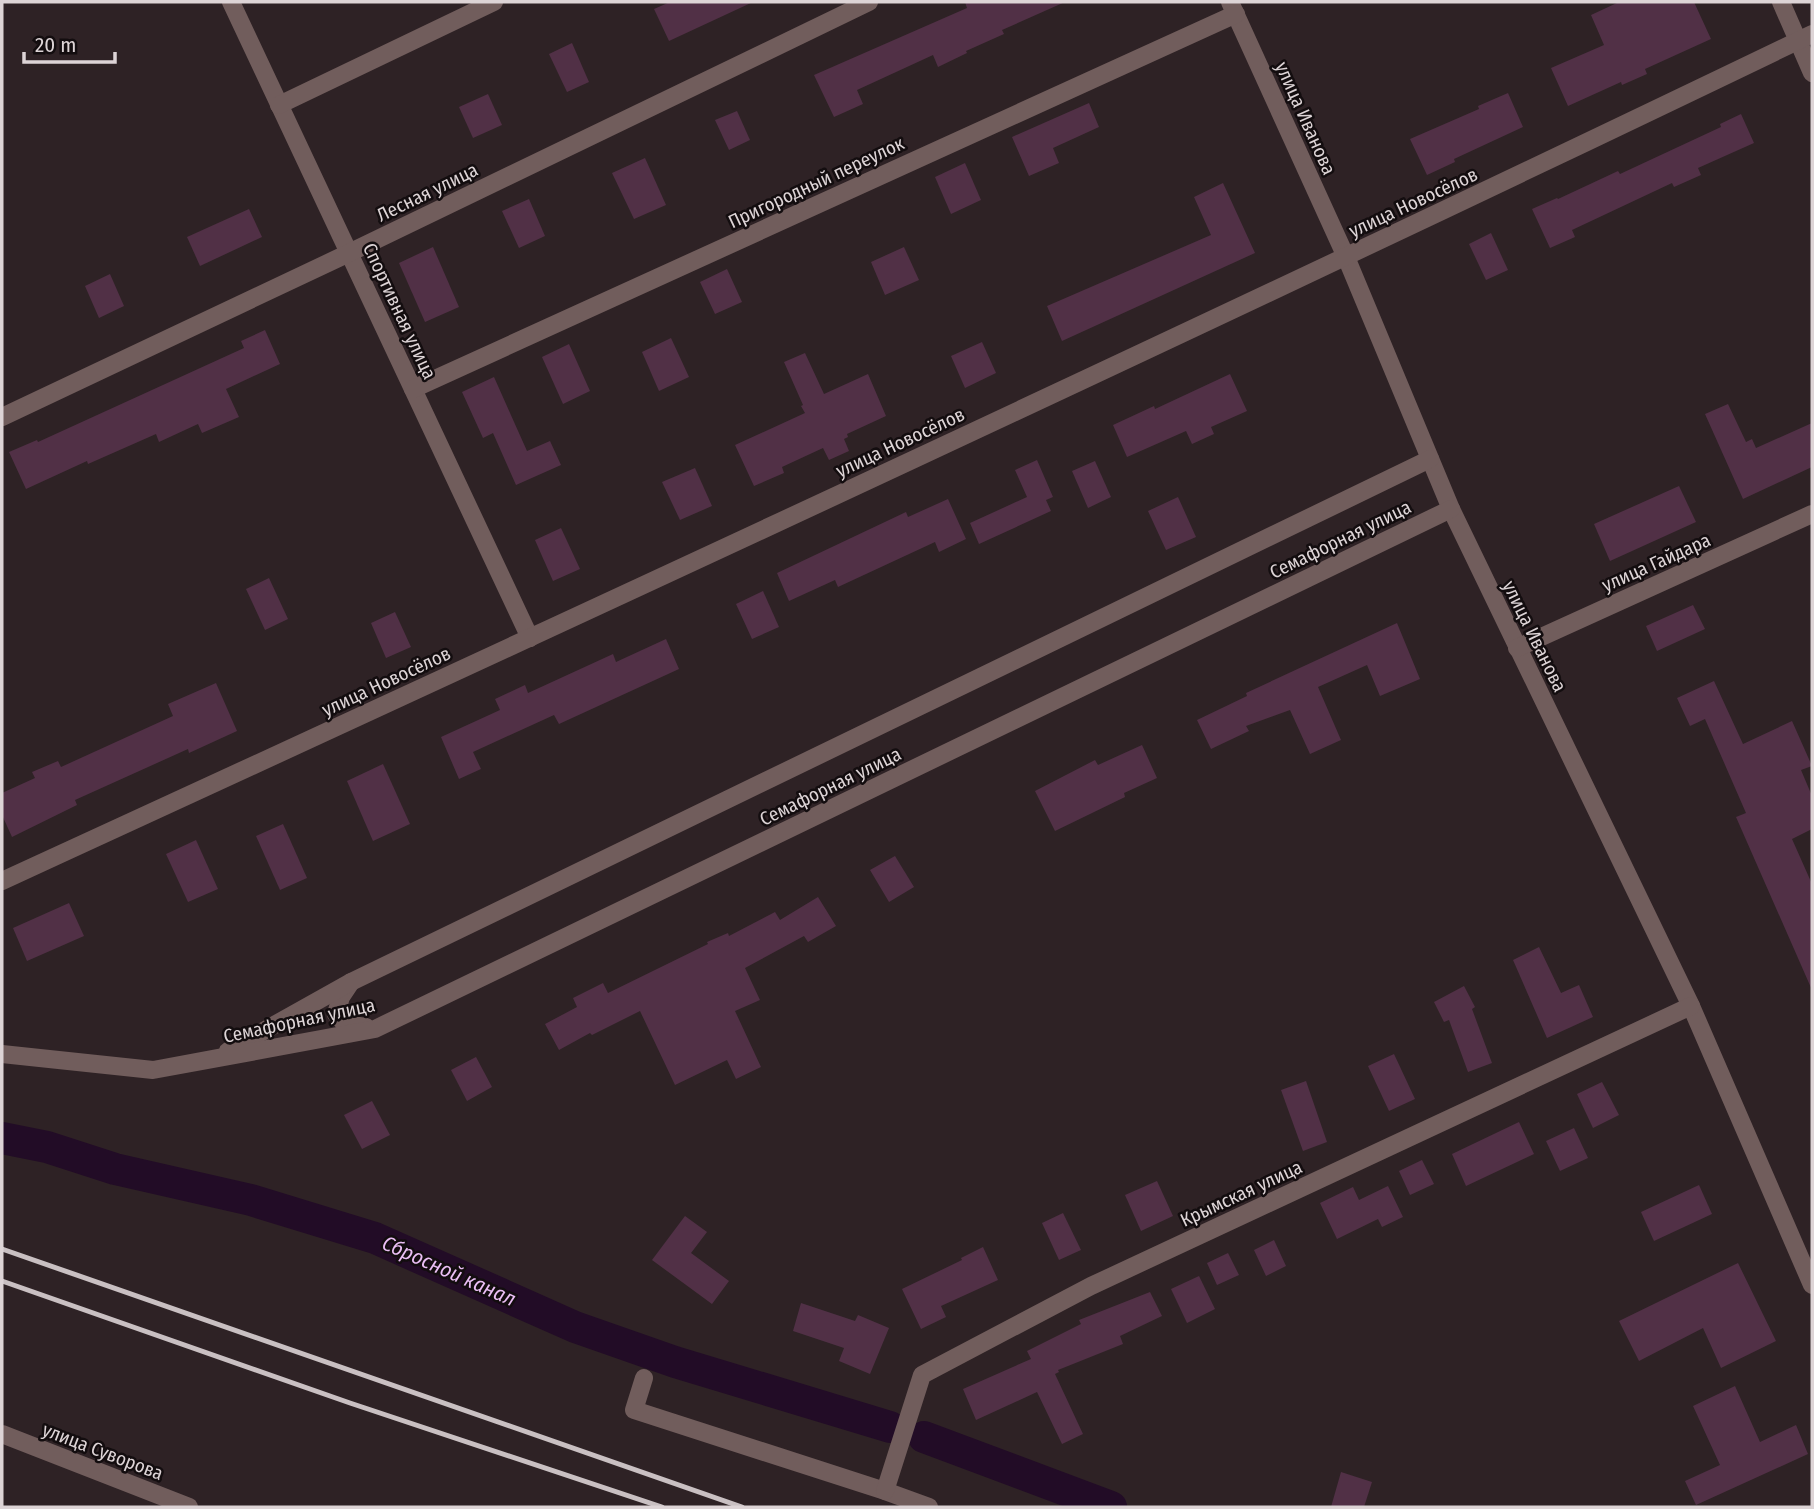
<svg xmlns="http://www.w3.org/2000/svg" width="1814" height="1509" font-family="'Fira Sans Condensed',sans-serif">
  <rect width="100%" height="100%" fill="#2e2225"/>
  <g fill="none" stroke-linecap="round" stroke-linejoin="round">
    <g stroke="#220c26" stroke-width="32">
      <path d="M 2,1138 L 47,1147 L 115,1169 L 251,1200 L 375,1238 L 575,1327 L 675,1362 L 890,1427"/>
      <path d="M 924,1437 L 1111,1507"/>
    </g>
  </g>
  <g fill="#513046">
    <path d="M 670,2 L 753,2 L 669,41 L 654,9 Z"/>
    <path d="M 965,2 L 1065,2 L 1002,30 L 1004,34 L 966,51 L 967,53 L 938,67 L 933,55 L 857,90 L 863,104 L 834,117 L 814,75 L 967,8 Z"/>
    <path d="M 1619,2 L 1694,2 L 1711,39 L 1645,69 L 1647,74 L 1622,85 L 1621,82 L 1568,106 L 1551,68 L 1604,45 L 1591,15 Z"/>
    <path d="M 572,43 L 589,82 L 567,92 L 549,54 Z"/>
    <path d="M 1508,93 L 1523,127 L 1454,159 L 1455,162 L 1427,175 L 1410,139 L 1479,109 L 1478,106 Z"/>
    <path d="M 488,94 L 502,125 L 473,138 L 459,107 Z"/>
    <path d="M 1089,103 L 1099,127 L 1053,148 L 1059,163 L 1029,176 L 1012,137 Z"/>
    <path d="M 737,111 L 750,140 L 729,150 L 715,120 Z"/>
    <path d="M 1741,114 L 1754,143 L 1698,168 L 1701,175 L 1674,187 L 1672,183 L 1572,230 L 1575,237 L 1550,248 L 1532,209 L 1557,198 L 1558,199 L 1618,171 L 1620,174 L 1721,127 L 1720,124 Z"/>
    <path d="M 645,158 L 666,205 L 634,219 L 612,173 Z"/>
    <path d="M 965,163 L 981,200 L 951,214 L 935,177 Z"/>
    <path d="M 1223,183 L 1255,253 L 1062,341 L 1047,306 L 1211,235 L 1194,197 Z"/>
    <path d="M 529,199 L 545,236 L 519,248 L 502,211 Z"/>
    <path d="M 249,209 L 262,237 L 200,266 L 187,237 Z"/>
    <path d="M 1491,233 L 1508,270 L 1486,280 L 1469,244 Z"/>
    <path d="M 433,247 L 459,307 L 425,322 L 399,263 Z"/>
    <path d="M 904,247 L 919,280 L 885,295 L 871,262 Z"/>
    <path d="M 727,269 L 742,302 L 715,314 L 700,282 Z"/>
    <path d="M 110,274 L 124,306 L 99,318 L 85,286 Z"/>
    <path d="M 265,330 L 280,364 L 226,389 L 239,417 L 202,433 L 198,424 L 159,442 L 156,434 L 88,464 L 87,461 L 26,489 L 9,452 L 37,440 L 38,442 L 244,348 L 241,341 Z"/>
    <path d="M 671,338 L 689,377 L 659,391 L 642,352 Z"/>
    <path d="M 982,342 L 996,373 L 965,388 L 951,356 Z"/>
    <path d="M 569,344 L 590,391 L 563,404 L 542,357 Z"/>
    <path d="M 805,353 L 824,394 L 868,374 L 886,416 L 847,434 L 848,437 L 844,439 L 849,451 L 829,460 L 823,448 L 782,467 L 784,473 L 754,486 L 735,445 L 805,413 L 801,406 L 803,405 L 784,362 Z"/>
    <path d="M 1230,374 L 1247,411 L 1211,427 L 1214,434 L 1192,444 L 1186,431 L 1127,457 L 1113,425 L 1154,406 L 1155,409 Z"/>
    <path d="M 494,377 L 527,451 L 550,441 L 561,465 L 516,485 L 493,433 L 483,438 L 462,392 Z"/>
    <path d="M 1728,404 L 1746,442 L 1752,439 L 1756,448 L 1812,423 L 1812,467 L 1743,499 L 1705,414 Z"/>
    <path d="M 1037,460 L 1053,497 L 1046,500 L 1051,511 L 979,544 L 970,523 L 1027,497 L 1015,470 Z"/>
    <path d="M 1095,461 L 1111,497 L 1088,508 L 1072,471 Z"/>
    <path d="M 695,468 L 712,506 L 680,520 L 662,482 Z"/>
    <path d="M 1679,486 L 1696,522 L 1610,561 L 1594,524 Z"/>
    <path d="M 1178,497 L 1196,537 L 1166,550 L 1148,511 Z"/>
    <path d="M 948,499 L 966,539 L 939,552 L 935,542 L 838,587 L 835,580 L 789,601 L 777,573 L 906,512 L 908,517 Z"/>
    <path d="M 561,528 L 580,569 L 553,581 L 535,540 Z"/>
    <path d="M 269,578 L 288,619 L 265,630 L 246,589 Z"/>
    <path d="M 763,591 L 779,627 L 752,639 L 736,604 Z"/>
    <path d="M 1693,605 L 1705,629 L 1657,651 L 1646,626 Z"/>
    <path d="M 395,612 L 411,647 L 386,658 L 371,623 Z"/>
    <path d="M 1397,623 L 1420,679 L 1380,696 L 1367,665 L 1318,687 L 1341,740 L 1310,754 L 1290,710 L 1246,726 L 1249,731 L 1211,749 L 1197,720 L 1247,696 L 1246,693 Z"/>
    <path d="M 666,639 L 679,669 L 559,724 L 554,715 L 473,752 L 481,769 L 459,779 L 441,737 L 500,710 L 495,699 L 525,685 L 528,693 L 613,654 L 616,662 Z"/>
    <path d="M 1714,681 L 1743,744 L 1792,721 L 1812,766 L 1801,770 L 1812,796 L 1812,829 L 1792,839 L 1812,884 L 1812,990 L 1736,817 L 1746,813 L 1705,719 L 1690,726 L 1677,698 Z"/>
    <path d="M 216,683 L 237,731 L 189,753 L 188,749 L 75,800 L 77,805 L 12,837 L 2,815 L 2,793 L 35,778 L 32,772 L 58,761 L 61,767 L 173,716 L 168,704 Z"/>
    <path d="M 1142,745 L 1157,778 L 1124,793 L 1125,797 L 1055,831 L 1035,791 L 1095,760 L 1098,765 Z"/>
    <path d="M 383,764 L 410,824 L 373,841 L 347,781 Z"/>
    <path d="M 283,824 L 307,878 L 280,890 L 256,836 Z"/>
    <path d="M 196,840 L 218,889 L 188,902 L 166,854 Z"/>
    <path d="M 895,856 L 914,887 L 889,902 L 870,870 Z"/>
    <path d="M 818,897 L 836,926 L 808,942 L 804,936 L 745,968 L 760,1000 L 735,1011 L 761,1067 L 736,1079 L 727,1060 L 675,1085 L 640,1011 L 592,1035 L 590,1033 L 559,1050 L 545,1024 L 577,1007 L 573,998 L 603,983 L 608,993 L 708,944 L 707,942 L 728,933 L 729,936 L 775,912 L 780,920 Z"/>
    <path d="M 69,903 L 84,936 L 27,961 L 13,928 Z"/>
    <path d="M 1539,947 L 1561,993 L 1579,985 L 1593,1017 L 1547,1038 L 1513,960 Z"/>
    <path d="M 1464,986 L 1475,1007 L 1472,1009 L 1492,1063 L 1468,1072 L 1449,1020 L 1444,1022 L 1434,1002 Z"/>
    <path d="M 1394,1054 L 1415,1099 L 1389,1111 L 1368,1066 Z"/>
    <path d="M 476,1057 L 492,1087 L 467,1101 L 451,1070 Z"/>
    <path d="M 1306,1081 L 1327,1142 L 1303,1151 L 1281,1090 Z"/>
    <path d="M 1602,1082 L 1619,1115 L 1593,1128 L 1577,1094 Z"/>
    <path d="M 372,1101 L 390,1135 L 362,1149 L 344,1115 Z"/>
    <path d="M 1519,1122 L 1534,1154 L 1466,1186 L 1452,1154 Z"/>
    <path d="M 1574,1128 L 1588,1158 L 1560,1171 L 1546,1141 Z"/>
    <path d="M 1422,1160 L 1434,1184 L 1410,1195 L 1399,1171 Z"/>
    <path d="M 1157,1181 L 1173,1216 L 1141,1231 L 1125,1195 Z"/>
    <path d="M 1699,1185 L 1712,1214 L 1654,1241 L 1641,1212 Z"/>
    <path d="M 1388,1186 L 1403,1217 L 1382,1227 L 1378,1219 L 1337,1239 L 1320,1203 L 1353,1187 L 1359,1200 Z"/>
    <path d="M 1063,1213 L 1081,1250 L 1059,1260 L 1042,1223 Z"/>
    <path d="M 685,1216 L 707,1232 L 691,1253 L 729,1281 L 712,1304 L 652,1260 Z"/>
    <path d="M 1274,1240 L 1286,1266 L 1266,1276 L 1254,1250 Z"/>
    <path d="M 983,1247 L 998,1280 L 941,1306 L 946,1317 L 921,1329 L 902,1289 L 962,1260 L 961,1258 Z"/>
    <path d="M 1228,1253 L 1239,1275 L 1217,1285 L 1207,1263 Z"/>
    <path d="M 1738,1263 L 1776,1341 L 1721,1368 L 1703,1328 L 1639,1361 L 1619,1321 Z"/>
    <path d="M 1199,1276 L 1215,1309 L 1187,1323 L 1171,1289 Z"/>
    <path d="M 1150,1292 L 1162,1316 L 1120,1336 L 1123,1344 L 1058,1370 L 1059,1372 L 1055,1374 L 1083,1434 L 1062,1444 L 1037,1392 L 976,1420 L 963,1389 L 1031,1359 L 1027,1351 L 1081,1324 L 1079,1320 Z"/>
    <path d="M 801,1303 L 855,1321 L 858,1315 L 889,1328 L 870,1374 L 839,1361 L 844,1348 L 793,1331 Z"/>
    <path d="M 1735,1386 L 1760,1442 L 1796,1425 L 1808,1454 L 1696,1505 L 1685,1481 L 1720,1465 L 1693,1406 Z"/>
    <path d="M 1341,1472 L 1372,1482 L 1364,1507 L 1331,1507 Z"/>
  </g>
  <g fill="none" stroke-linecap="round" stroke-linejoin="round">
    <g stroke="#715d5c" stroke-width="18">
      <path d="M 231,2 L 530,638"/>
      <path d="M 1230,2 L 1346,257 L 1451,509 L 1691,1006 L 1812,1285"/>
      <path d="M 1781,2 L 1812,73"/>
      <path d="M 279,105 L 494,2"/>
      <path d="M 413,389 L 1236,14"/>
      <path d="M 2,417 L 349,253 L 869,2"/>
      <path d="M 1517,648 L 1812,514"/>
      <path d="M 2,881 C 607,603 1212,323 1812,34"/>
      <path d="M 351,982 L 341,997 L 336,1014 L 345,1024 L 366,1027"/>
      <path d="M 228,1051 L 351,982 L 1430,459"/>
      <path d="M 2,1054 L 153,1070 L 375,1029 L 1451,509"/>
      <path d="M 644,1378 L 634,1410 L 885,1491 L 929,1507"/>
      <path d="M 2,1434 L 189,1507"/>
      <path d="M 885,1491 L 922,1375 L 1091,1286 L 1691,1006"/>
    </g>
    <g stroke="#c9c0c2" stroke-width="5">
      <path d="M 2,1249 L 742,1507"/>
      <path d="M 2,1281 L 350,1403 L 662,1507"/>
    </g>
  </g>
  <g text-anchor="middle" stroke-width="5" stroke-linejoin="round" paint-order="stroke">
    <g font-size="19" fill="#ddd4d6" stroke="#130d0f">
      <text transform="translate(1306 118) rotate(66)" y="7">улица Иванова</text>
      <text transform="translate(816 182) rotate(-25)" y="7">Пригородный переулок</text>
      <text transform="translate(427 192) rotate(-26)" y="7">Лесная улица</text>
      <text transform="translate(1413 202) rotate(-25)" y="7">улица Новосёлов</text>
      <text transform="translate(400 311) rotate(65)" y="7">Спортивная улица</text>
      <text transform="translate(900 442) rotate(-25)" y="7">улица Новосёлов</text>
      <text transform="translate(1340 539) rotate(-26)" y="7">Семафорная улица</text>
      <text transform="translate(1656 562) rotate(-24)" y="7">улица Гайдара</text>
      <text transform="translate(1535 636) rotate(64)" y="7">улица Иванова</text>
      <text transform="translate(386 681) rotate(-25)" y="7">улица Новосёлов</text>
      <text transform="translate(830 786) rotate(-26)" y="7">Семафорная улица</text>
      <text transform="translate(299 1020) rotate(-12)" y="7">Семафорная улица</text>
      <text transform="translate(1241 1193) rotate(-25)" y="7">Крымская улица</text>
      <text transform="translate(103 1451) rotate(21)" y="7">улица Суворова</text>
    </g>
    <g font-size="21" font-style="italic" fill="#eabef4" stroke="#130d0f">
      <text transform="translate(449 1271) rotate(24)" y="7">Сбросной канал</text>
    </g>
  </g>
  <rect width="1814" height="1509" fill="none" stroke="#ddd4d6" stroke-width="7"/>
  <path d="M24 52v10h91v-10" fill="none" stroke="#ddd4d6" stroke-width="3.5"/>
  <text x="35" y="52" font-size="21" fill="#ddd4d6" stroke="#130d0f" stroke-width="5" paint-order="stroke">20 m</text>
</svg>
